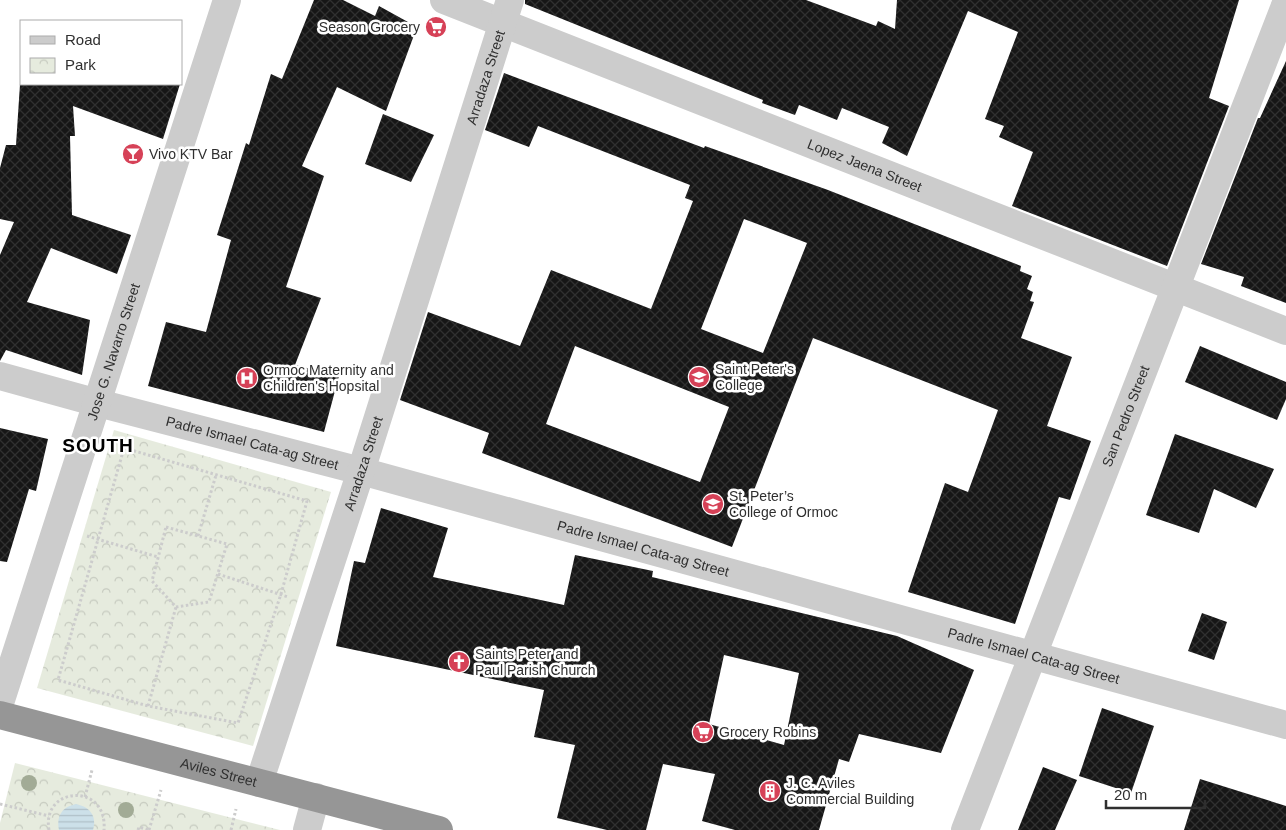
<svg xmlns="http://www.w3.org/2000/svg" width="1286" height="830" font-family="Arial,sans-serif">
  <defs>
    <pattern id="park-crowns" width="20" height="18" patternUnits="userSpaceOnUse" patternTransform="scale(1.25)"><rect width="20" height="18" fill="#e6ebde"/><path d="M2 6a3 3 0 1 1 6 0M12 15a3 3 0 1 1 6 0" fill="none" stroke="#c6cabf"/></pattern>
    <pattern id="water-rules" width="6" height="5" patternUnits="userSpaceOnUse" patternTransform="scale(1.25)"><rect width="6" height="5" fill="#cce0e9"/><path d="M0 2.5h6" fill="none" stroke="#b0c0c8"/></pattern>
    <pattern id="building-cross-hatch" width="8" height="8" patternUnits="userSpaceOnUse" patternTransform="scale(1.25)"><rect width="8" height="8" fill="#161616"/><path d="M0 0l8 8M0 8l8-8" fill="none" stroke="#303030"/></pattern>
  </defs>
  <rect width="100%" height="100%" fill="#fff"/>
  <g fill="url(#park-crowns)">
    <path d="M 114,430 L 331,492 L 253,746 L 37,688 Z"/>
    <path d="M 15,763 L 280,830 L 0,830 L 0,823 Z"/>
  </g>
  <path fill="url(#water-rules)" d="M 76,804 C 90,807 97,816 93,830 L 59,830 C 56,816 62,807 76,804 Z"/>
  <g fill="url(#building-cross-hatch)" fill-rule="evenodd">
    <path d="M 314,0 L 343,0 L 375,16 L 379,6 L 417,27 L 386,111 L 337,87 L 302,166 L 324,176 L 286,287 L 321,298 L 295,365 L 339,376 L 324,432 L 148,386 L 166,322 L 206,332 L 231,240 L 217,235 L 246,143 L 249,145 L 271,74 L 282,79 Z"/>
    <path d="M 525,0 L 806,0 L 876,26 L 878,21 L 895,29 L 897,0 L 1239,0 L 1209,98 L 1229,106 L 1167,266 L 1012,206 L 1033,152 L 999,137 L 1004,126 L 985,119 L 1018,32 L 968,11 L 907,156 L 882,143 L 889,127 L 842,108 L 837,120 L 799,105 L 795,115 L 762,103 L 763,100 L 525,4 Z"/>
    <path d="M 1286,61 L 1286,303 L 1241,286 L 1244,277 L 1201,264 L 1258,118 L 1260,118 Z"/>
    <path d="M 504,73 L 704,148 L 705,146 L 828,190 L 1021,266 L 1020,271 L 1032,276 L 1027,289 L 1033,292 L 1030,301 L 1034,302 L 1021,338 L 1072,357 L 1047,426 L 1091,441 L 1070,500 L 1059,497 L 1015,624 L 908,592 L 945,483 L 968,492 L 998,410 L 813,338 L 732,547 L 482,453 L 489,433 L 400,400 L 428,312 L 520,346 L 551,270 L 651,309 L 693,201 L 685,198 L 690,185 L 538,126 L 529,147 L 485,130 ZM 744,219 L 807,243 L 763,353 L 701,329 ZM 575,346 L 729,407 L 700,482 L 546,424 Z"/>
    <path d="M 20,84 L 180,84 L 163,139 L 73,106 L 75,136 L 70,136 L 72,215 L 131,235 L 117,274 L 51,248 L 27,302 L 90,320 L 82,375 L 6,350 L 0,361 L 0,255 L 14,222 L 0,219 L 0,168 L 6,145 L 16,145 Z"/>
    <path d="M 383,114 L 434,135 L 411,182 L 365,164 Z"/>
    <path d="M 1200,346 L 1286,382 L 1286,399 L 1277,420 L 1185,382 Z"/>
    <path d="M 0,428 L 48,439 L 36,491 L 29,489 L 7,562 L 0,561 Z"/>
    <path d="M 1175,434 L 1274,469 L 1256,508 L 1214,489 L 1199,533 L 1146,515 Z"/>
    <path d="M 381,508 L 448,528 L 433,577 L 564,605 L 575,555 L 653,571 L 652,577 L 897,636 L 974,670 L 941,753 L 859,734 L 849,762 L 839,759 L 819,830 L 735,830 L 702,821 L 715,774 L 663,764 L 646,830 L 607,830 L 557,818 L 575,745 L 534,737 L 544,690 L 336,646 L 354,561 L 365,563 ZM 724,655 L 799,673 L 784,745 L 709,724 Z"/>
    <path d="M 1202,613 L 1227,622 L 1214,660 L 1188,651 Z"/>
    <path d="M 1102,708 L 1154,726 L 1131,793 L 1079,776 Z"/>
    <path d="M 1043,767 L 1077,780 L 1055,830 L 1018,830 Z"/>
    <path d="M 1200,779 L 1286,806 L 1286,830 L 1184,830 Z"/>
  </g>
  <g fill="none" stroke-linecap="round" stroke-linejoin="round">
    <g stroke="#ccc" stroke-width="3" stroke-dasharray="2.5 2.5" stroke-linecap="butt">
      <path d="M 124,448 L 307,501 L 281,594 L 238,723 L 148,706 L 58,680 Z"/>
      <path d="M 166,527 L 227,544 L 209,602 L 176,607 L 152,581 Z"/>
      <path d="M 87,536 L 158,557"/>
      <path d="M 198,536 L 216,475"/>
      <path d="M 218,574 L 288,597"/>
      <path d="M 148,706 L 176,607"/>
      <path d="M 85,797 L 92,770"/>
      <path d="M 0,804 L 49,816"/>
      <path d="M 49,830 C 41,786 108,782 104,830"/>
      <path d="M 138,830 L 139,827 L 149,830"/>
      <path d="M 149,830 L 161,790"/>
      <path d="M 231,830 L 236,809"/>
    </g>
    <g stroke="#ccc" stroke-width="28">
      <path id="s1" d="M 444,0 L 1286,331"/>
      <path id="s2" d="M 0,376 L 98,403 L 361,471 L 1286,725"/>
      <path id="s3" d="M 0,703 L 227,0"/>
      <path id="s4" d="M 259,783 L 361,471 L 510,0"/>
      <path d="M 307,830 L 316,797"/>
      <path id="s5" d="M 965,830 L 1286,3"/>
    </g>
    <path stroke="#969696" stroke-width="28" id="s6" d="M 0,715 L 439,830"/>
  </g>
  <g fill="#a2ab96">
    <circle cx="29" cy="783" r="8"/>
    <circle cx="126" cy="810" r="8"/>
  </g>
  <defs>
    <g id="supermarket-disc" transform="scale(1.125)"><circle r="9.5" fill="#d64157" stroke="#fff"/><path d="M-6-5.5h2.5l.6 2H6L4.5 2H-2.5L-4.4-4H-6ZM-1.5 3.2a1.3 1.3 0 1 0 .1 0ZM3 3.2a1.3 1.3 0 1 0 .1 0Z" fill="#fff"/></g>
    <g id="bar-disc" transform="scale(1.125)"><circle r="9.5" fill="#d64157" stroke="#fff"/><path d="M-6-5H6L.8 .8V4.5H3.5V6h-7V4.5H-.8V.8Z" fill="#fff"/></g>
    <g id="university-disc" transform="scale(1.125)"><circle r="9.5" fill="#d64157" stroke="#fff"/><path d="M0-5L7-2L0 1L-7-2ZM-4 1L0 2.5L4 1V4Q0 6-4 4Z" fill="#fff"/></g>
    <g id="hospital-disc" transform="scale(1.125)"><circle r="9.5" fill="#d64157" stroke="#fff"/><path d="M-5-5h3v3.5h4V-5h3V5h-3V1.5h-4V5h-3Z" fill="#fff"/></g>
    <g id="school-disc" transform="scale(1.125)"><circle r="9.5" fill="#d64157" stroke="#fff"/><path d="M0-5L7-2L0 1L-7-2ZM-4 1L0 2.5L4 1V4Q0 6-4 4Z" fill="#fff"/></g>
    <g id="church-disc" transform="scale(1.125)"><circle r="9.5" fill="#d64157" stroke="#fff"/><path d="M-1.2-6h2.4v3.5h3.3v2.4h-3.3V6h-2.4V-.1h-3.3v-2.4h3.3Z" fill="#fff"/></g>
    <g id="building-disc" transform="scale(1.125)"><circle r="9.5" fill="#d64157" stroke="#fff"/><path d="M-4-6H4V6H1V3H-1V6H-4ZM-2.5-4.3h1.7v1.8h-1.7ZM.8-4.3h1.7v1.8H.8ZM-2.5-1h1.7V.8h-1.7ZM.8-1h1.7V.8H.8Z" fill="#fff"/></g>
  </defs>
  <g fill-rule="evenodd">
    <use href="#supermarket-disc" x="436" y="27"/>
    <use href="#bar-disc" x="133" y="154"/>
    <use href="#university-disc" x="699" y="377"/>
    <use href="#hospital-disc" x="247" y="378"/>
    <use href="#school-disc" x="713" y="504"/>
    <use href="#church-disc" x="459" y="662"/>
    <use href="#supermarket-disc" x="703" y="732"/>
    <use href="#building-disc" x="770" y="791"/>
  </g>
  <g text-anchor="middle" stroke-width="5" stroke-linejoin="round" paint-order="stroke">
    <g font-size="14" fill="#2f2f2f" stroke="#fff" text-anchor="start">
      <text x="420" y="32" text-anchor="end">Season Grocery</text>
      <text x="149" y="159">Vivo KTV Bar</text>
      <text x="715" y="374">Saint Peter's<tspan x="715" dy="16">College</tspan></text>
      <text x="263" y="375">Ormoc Maternity and<tspan x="263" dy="16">Children's Hopsital</tspan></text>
      <text x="729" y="501">St. Peter’s<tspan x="729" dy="16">College of Ormoc</tspan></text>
      <text x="475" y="659">Saints Peter and<tspan x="475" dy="16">Paul Parish Church</tspan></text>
      <text x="719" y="737">Grocery Robins</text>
      <text x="786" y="788">J. C. Aviles<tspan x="786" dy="16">Commercial Building</tspan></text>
    </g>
    <g font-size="14" fill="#2f2f2f" stroke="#fff">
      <text dy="5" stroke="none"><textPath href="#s4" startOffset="741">Arradaza Street</textPath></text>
      <text dy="5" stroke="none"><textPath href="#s1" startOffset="452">Lopez Jaena Street</textPath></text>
      <text dy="5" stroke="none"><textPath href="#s3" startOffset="369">Jose G. Navarro Street</textPath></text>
      <text dy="5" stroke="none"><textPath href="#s5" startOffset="444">San Pedro Street</textPath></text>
      <text dy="5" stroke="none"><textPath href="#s2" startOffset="261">Padre Ismael Cata-ag Street</textPath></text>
      <text dy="5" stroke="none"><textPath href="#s4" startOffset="336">Arradaza Street</textPath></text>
      <text dy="5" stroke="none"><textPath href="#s2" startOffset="666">Padre Ismael Cata-ag Street</textPath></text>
      <text dy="5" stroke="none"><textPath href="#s2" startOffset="1071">Padre Ismael Cata-ag Street</textPath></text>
      <text dy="5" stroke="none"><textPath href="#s6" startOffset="226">Aviles Street</textPath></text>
    </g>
    <g font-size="19" font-weight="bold" letter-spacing="1" fill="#000" stroke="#fff">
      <text x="98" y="452">SOUTH</text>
    </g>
  </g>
  <rect x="20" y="20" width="162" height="65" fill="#ffffff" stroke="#acacac"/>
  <rect x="30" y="36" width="25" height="8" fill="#cccccc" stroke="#acacac"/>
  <text x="65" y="45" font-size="15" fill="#2f2f2f">Road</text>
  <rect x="30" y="58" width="25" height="15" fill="url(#park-crowns)" stroke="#acacac"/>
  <text x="65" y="70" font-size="15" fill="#2f2f2f">Park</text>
  <path d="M1106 800v8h99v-8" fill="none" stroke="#2f2f2f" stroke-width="2.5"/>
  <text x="1114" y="800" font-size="15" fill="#2f2f2f" stroke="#ffffff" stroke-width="4" paint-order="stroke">20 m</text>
</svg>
